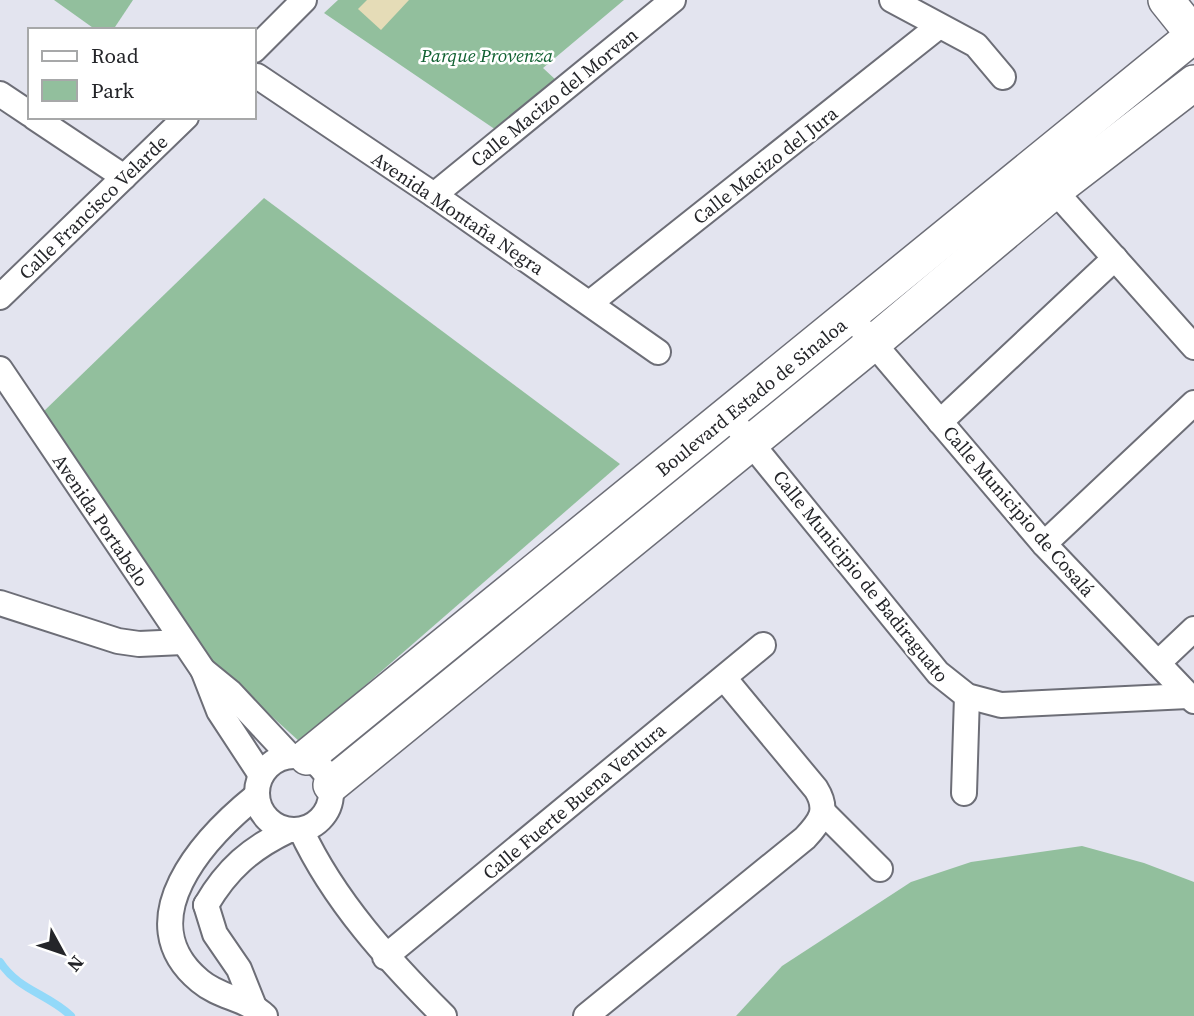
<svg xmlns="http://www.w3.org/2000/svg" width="1194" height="1016" font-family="'Source Serif 4',serif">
  <rect width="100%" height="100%" fill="#e3e4ef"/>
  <g fill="#92bf9d">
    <path d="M 54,0 L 133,0 L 113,30 L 96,30 Z"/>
    <path d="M 338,0 L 624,0 L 543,68 L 557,81 L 499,132 L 324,13 Z"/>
    <path d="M 264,198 L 620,464 L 300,742 L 211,661 L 43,412 Z"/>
    <path d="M 1082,846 L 1144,863 L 1194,882 L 1194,1016 L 736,1016 L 782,966 L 911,882 L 971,862 Z"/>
  </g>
  <path fill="#e5dcb7" d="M 367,0 L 409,0 L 381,30 L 358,9 Z"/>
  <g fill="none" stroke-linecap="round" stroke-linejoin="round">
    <path stroke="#93d9f9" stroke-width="8" d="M 0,962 C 18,990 48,994 71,1016"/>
    <g stroke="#6d6e77" stroke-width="28">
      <g id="street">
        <path d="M 892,0 L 976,45 L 1003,77"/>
        <path d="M 254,50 L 304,0"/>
        <path d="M 257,76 L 434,195 L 658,352"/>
        <path d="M 0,94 L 30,114"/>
        <path d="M 34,117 L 124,177"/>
        <path d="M 1045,180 L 1194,347"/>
        <path d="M 434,195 L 673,0"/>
        <path d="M 0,297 L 186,117"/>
        <path d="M 590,303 L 939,26"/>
        <path d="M 863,331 L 1044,544 L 1194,701"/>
        <path d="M 0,369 L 203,670 L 230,692 L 289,755"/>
        <path d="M 728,415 L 938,673 L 967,696 L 1001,705 L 1188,696"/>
        <path d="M 940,422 L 1115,258"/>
        <path d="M 1044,544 L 1194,403"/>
        <path d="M 0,603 L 118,641 L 139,644 L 183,642"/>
        <path d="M 1158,663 L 1194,629"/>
        <path d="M 203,670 L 219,711 L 261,775"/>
        <circle cx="294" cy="793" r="37"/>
        <path d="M 964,793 L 967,696"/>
        <path d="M 256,796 C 204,838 127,921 200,981 C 220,998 246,998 265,1016"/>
        <path d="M 824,813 L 880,869"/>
        <path d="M 301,830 C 334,901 389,961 444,1016"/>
        <path d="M 206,905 C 227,869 251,848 289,830"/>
        <path d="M 206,905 L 215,934 L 239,969 L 253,1004"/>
        <path d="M 385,957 L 763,645"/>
        <path d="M 586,1016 L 805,838 C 821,821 829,810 816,789 L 724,678"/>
      </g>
    </g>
    <g stroke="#6d6e77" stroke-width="38">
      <g id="secondary">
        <path d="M 1166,0 L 1194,35"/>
        <path d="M 307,757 L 1194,35"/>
        <path d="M 331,785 L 873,343 L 1055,190 L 1194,83"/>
      </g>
    </g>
    <use href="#street" stroke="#fff" stroke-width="24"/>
    <use href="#secondary" stroke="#fff" stroke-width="35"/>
  </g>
  <g text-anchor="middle" stroke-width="5" stroke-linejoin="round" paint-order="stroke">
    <g font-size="19" font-style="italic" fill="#116132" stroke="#fff">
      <text x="487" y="62">Parque Provenza</text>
    </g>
    <g font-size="19" fill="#242529" stroke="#fff">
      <text transform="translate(554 97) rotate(-39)" y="7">Calle Macizo del Morvan</text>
      <text transform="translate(765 165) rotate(-38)" y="7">Calle Macizo del Jura</text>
      <text transform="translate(93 207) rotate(-44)" y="7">Calle Francisco Velarde</text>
      <text transform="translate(458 213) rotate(34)" y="7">Avenida Montaña Negra</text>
      <text transform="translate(751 397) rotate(-39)" y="7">Boulevard Estado de Sinaloa</text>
      <text transform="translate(1019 511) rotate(49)" y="7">Calle Municipio de Cosalá</text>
      <text transform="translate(101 520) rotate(56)" y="7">Avenida Portabelo</text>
      <text transform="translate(861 576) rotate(51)" y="7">Calle Municipio de Badiraguato</text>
      <text transform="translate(574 801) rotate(-40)" y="7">Calle Fuerte Buena Ventura</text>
    </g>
  </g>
  <rect x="28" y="28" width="228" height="91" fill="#ffffff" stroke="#a7a8a9" stroke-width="2"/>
  <rect x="42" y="51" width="35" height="10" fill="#ffffff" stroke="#a7a8a9" stroke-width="2"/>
  <text x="91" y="63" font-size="21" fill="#242529">Road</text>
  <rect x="42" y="80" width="35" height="21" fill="#92bf9d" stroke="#a7a8a9" stroke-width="2"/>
  <text x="91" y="98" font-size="21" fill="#242529">Park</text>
  <g transform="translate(63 953) rotate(130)" stroke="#ffffff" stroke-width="5" paint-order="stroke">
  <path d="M0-5L12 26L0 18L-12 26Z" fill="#242529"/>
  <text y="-10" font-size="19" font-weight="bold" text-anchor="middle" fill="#242529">N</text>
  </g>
</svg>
